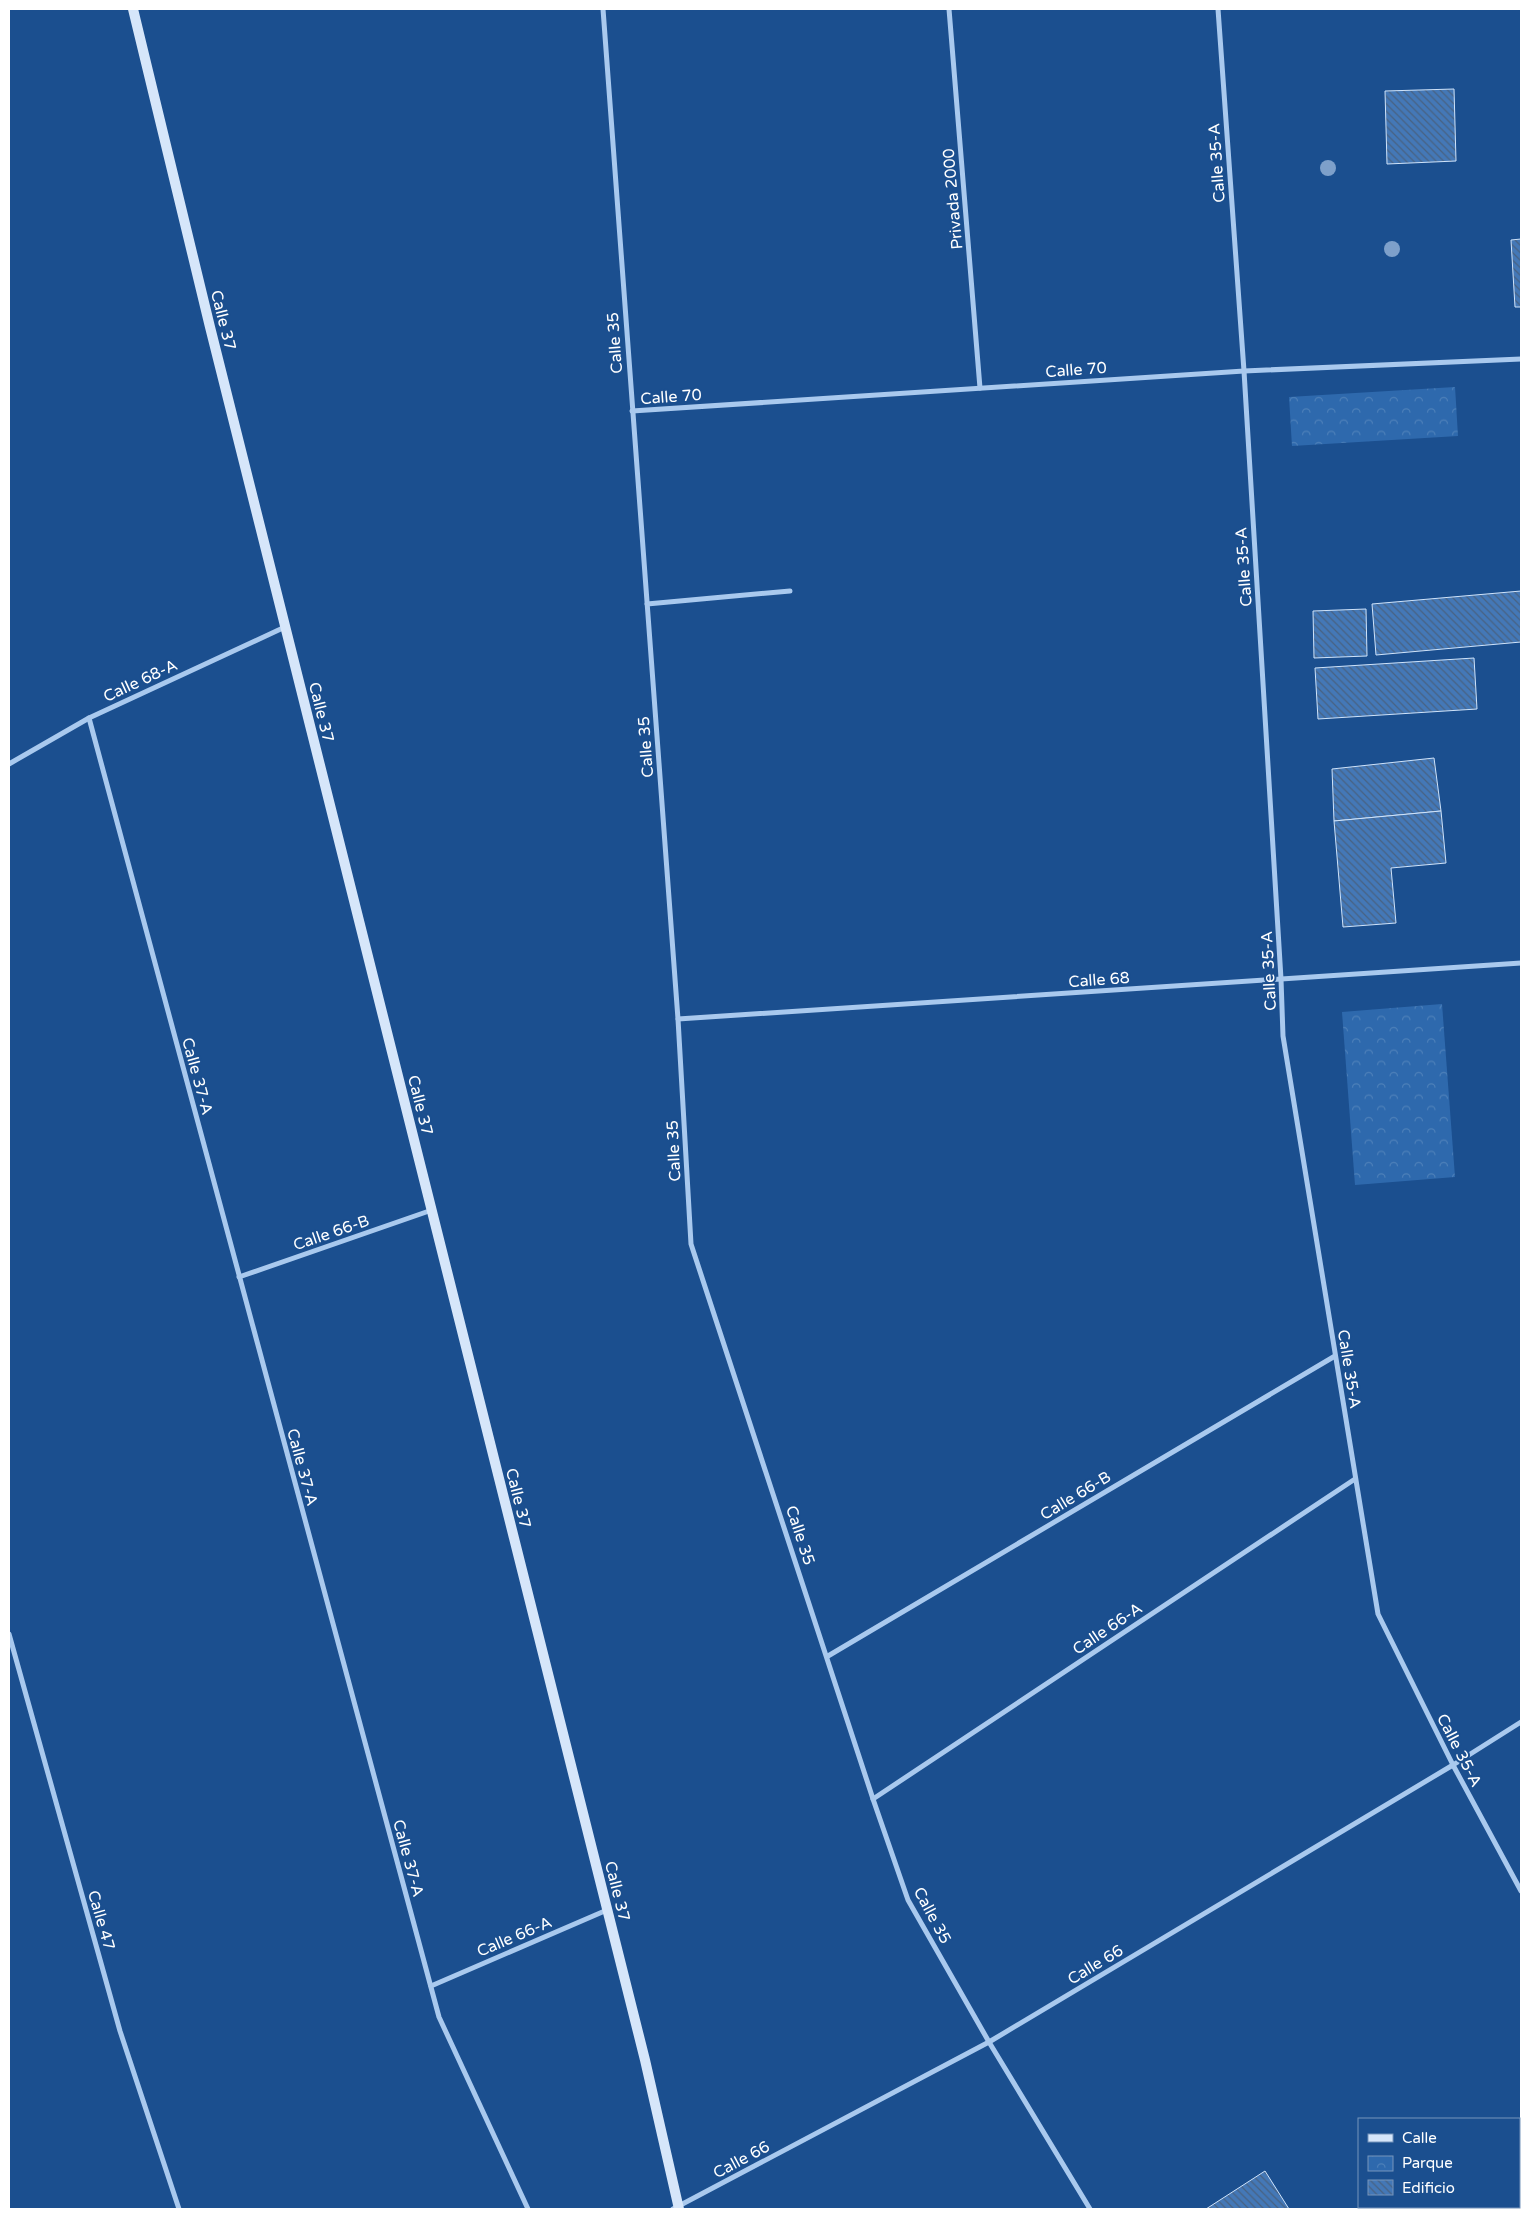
<svg xmlns="http://www.w3.org/2000/svg" width="1530" height="2218" font-family="'Varela Round',sans-serif">
  <defs>
    <pattern id="park-crowns" width="20" height="18" patternUnits="userSpaceOnUse" patternTransform="scale(1.25)"><rect width="20" height="18" fill="#2e69ad"/><path d="M2 6a3 3 0 1 1 6 0M12 15a3 3 0 1 1 6 0" fill="none" stroke="#4d80b9"/></pattern>
    <pattern id="building-back-hatch" width="6" height="6" patternUnits="userSpaceOnUse" patternTransform="scale(1.25)"><rect width="6" height="6" fill="#4478b7"/><path d="M-1 5l2 2M0 0l6 6M5-1l2 2" fill="none" stroke="#486282"/></pattern>
  </defs>
  <rect width="100%" height="100%" fill="#1b4f8f"/>
  <g fill="url(#park-crowns)">
    <path d="M 1455,387 L 1458,436 L 1292,446 L 1289,397 Z"/>
    <path d="M 1442,1004 L 1455,1177 L 1355,1185 L 1342,1012 Z"/>
  </g>
  <g fill="url(#building-back-hatch)" stroke="#cfe3fa">
    <path d="M 1454,89 L 1456,161 L 1387,164 L 1385,91 Z"/>
    <path d="M 1521,239 L 1521,307 L 1515,307 L 1511,240 Z"/>
    <path d="M 1521,591 L 1521,642 L 1376,655 L 1372,604 Z"/>
    <path d="M 1366,609 L 1367,656 L 1314,658 L 1313,611 Z"/>
    <path d="M 1474,658 L 1477,709 L 1318,719 L 1315,668 Z"/>
    <path d="M 1434,758 L 1441,811 L 1334,821 L 1332,769 Z"/>
    <path d="M 1441,811 L 1446,863 L 1391,868 L 1396,923 L 1343,927 L 1334,821 Z"/>
    <path d="M 1265,2171 L 1289,2209 L 1206,2209 Z"/>
  </g>
  <g fill="none" stroke-linecap="round" stroke-linejoin="round">
    <g stroke="#a9c9ee" stroke-width="5">
      <path d="M 603,9 L 678,1019 L 691,1244 L 873,1799 L 908,1900 L 989,2042 L 1090,2209"/>
      <path d="M 949,9 L 980,388"/>
      <path d="M 1218,9 L 1244,371 L 1281,979 L 1283,1036 L 1378,1614 L 1453,1765 L 1521,1891"/>
      <path d="M 632,411 L 1244,371 L 1521,359"/>
      <path d="M 647,604 L 790,591"/>
      <path d="M 89,718 L 439,2017 L 528,2209"/>
      <path d="M 9,764 L 89,718 L 285,627"/>
      <path d="M 678,1019 L 1521,963"/>
      <path d="M 239,1277 L 432,1210"/>
      <path d="M 9,1634 L 120,2031 L 179,2209"/>
      <path d="M 828,1656 L 1335,1356"/>
      <path d="M 873,1799 L 1355,1479"/>
      <path d="M 431,1986 L 607,1910"/>
      <path d="M 673,2209 L 989,2042 L 1453,1765 L 1521,1722"/>
    </g>
    <path stroke="#d6e6fa" stroke-width="10" d="M 133,9 L 210,327 L 645,2060 L 679,2209"/>
  </g>
  <g fill="#7ea0ca">
    <circle cx="1328" cy="168" r="8"/>
    <circle cx="1392" cy="249" r="8"/>
  </g>
  <g text-anchor="middle" stroke-width="4" stroke-linejoin="round" paint-order="stroke">
    <g font-size="16" fill="#fff" stroke="#1b4f8f">
      <text transform="translate(1216 163) rotate(-94)" y="6">Calle 35-A</text>
      <text transform="translate(952 199) rotate(-95)" y="6">Privada 2000</text>
      <text transform="translate(224 320) rotate(76)" y="6">Calle 37</text>
      <text transform="translate(614 343) rotate(-94)" y="6">Calle 35</text>
      <text transform="translate(1076 369) rotate(-4)" y="6">Calle 70</text>
      <text transform="translate(671 396) rotate(-4)" y="6">Calle 70</text>
      <text transform="translate(1243 567) rotate(-94)" y="6">Calle 35-A</text>
      <text transform="translate(140 680) rotate(-25)" y="6">Calle 68-A</text>
      <text transform="translate(322 712) rotate(76)" y="6">Calle 37</text>
      <text transform="translate(645 747) rotate(-94)" y="6">Calle 35</text>
      <text transform="translate(1268 971) rotate(-93)" y="6">Calle 35-A</text>
      <text transform="translate(1099 979) rotate(-4)" y="6">Calle 68</text>
      <text transform="translate(198 1076) rotate(75)" y="6">Calle 37-A</text>
      <text transform="translate(421 1105) rotate(76)" y="6">Calle 37</text>
      <text transform="translate(673 1151) rotate(-93)" y="6">Calle 35</text>
      <text transform="translate(331 1232) rotate(-19)" y="6">Calle 66-B</text>
      <text transform="translate(1350 1369) rotate(81)" y="6">Calle 35-A</text>
      <text transform="translate(303 1467) rotate(75)" y="6">Calle 37-A</text>
      <text transform="translate(1075 1495) rotate(-31)" y="6">Calle 66-B</text>
      <text transform="translate(519 1498) rotate(76)" y="6">Calle 37</text>
      <text transform="translate(801 1535) rotate(72)" y="6">Calle 35</text>
      <text transform="translate(1107 1628) rotate(-34)" y="6">Calle 66-A</text>
      <text transform="translate(1460 1750) rotate(63)" y="6">Calle 35-A</text>
      <text transform="translate(409 1858) rotate(75)" y="6">Calle 37-A</text>
      <text transform="translate(618 1891) rotate(76)" y="6">Calle 37</text>
      <text transform="translate(933 1915) rotate(62)" y="6">Calle 35</text>
      <text transform="translate(102 1920) rotate(74)" y="6">Calle 47</text>
      <text transform="translate(514 1936) rotate(-23)" y="6">Calle 66-A</text>
      <text transform="translate(1095 1964) rotate(-31)" y="6">Calle 66</text>
      <text transform="translate(741 2159) rotate(-28)" y="6">Calle 66</text>
    </g>
  </g>
  <rect width="1530" height="2218" fill="none" stroke="#ffffff" stroke-width="20"/>
  <rect x="1358" y="2118" width="162" height="90" fill="#1b4f8f" stroke="#7695bc"/>
  <rect x="1368" y="2134" width="25" height="8" fill="#d6e6fa" stroke="#7695bc"/>
  <text x="1402" y="2143" font-size="15" fill="#ffffff">Calle</text>
  <rect x="1368" y="2156" width="25" height="15" fill="url(#park-crowns)" stroke="#7695bc"/>
  <text x="1402" y="2168" font-size="15" fill="#ffffff">Parque</text>
  <rect x="1368" y="2180" width="25" height="15" fill="url(#building-back-hatch)" stroke="#7695bc"/>
  <text x="1402" y="2193" font-size="15" fill="#ffffff">Edificio</text>
</svg>
